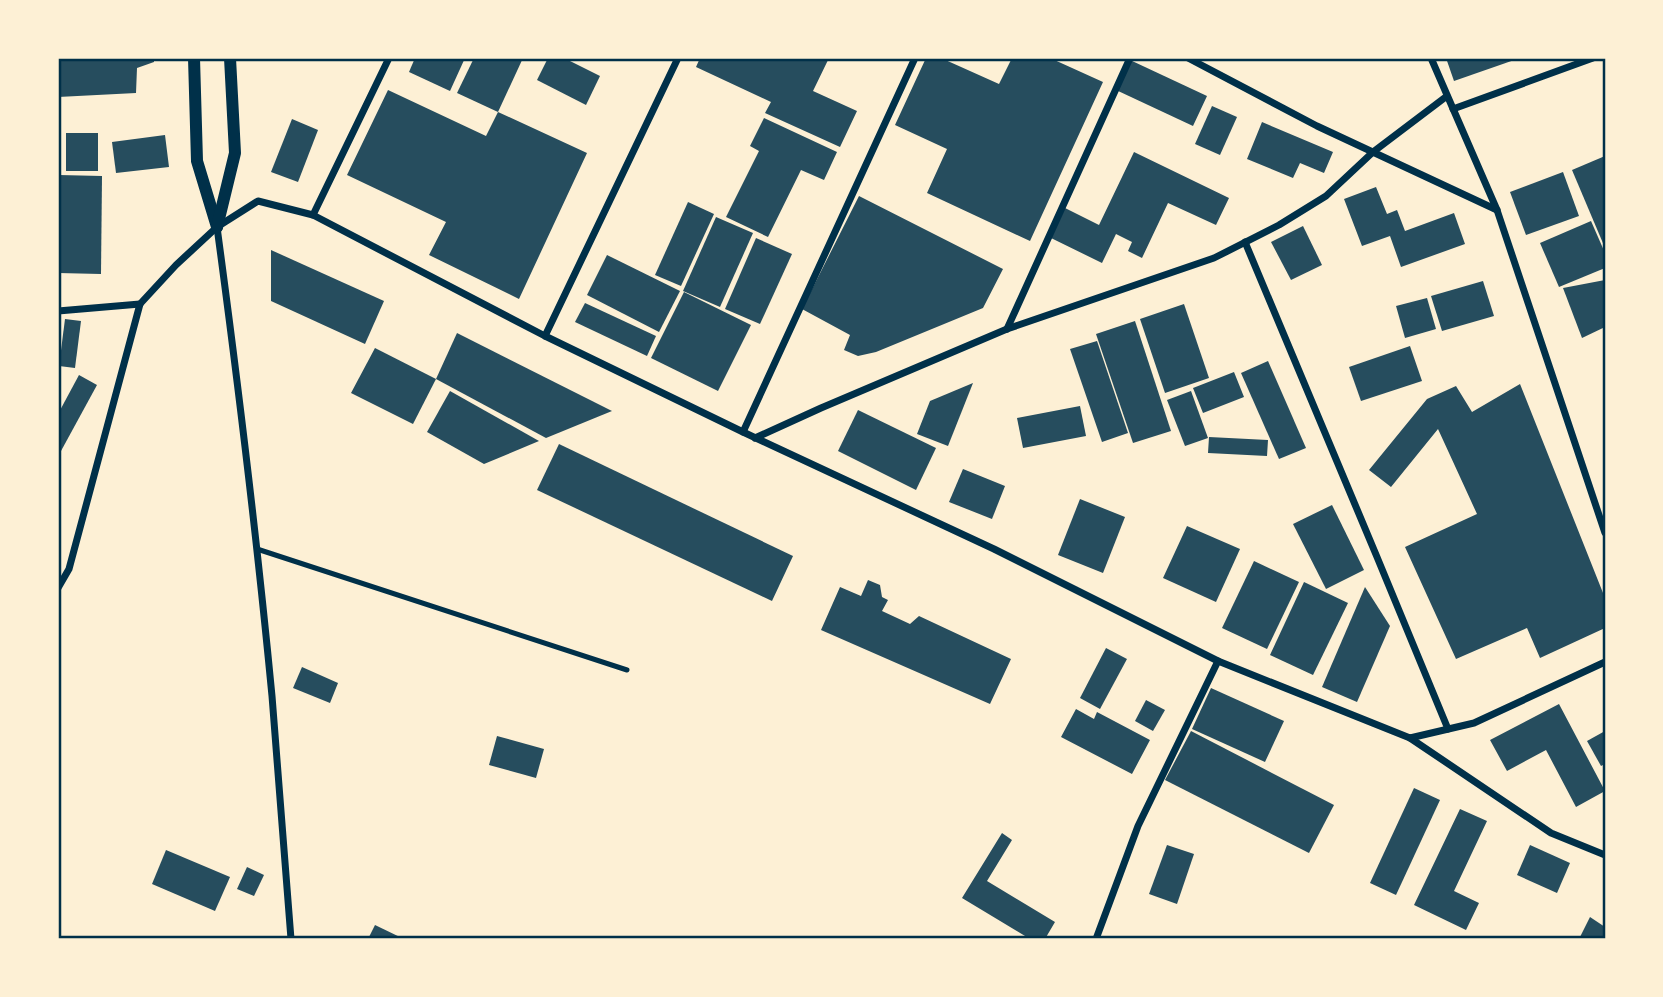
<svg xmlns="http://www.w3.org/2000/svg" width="1663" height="997" font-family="'Alegreya Sans',sans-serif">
  <rect width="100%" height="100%" fill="#fdf0d5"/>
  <g fill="#264d5e">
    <path d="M 58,58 L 154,58 L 154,62 L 137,68 L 136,93 L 58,97 Z"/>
    <path d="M 415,58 L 465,58 L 450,91 L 409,72 Z"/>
    <path d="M 474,58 L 523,58 L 498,112 L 457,93 Z"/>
    <path d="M 548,58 L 564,58 L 600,76 L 586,105 L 537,80 Z"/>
    <path d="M 700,58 L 829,58 L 813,91 L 857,111 L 840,147 L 765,113 L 771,102 L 696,67 Z"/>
    <path d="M 926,58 L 941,58 L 999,84 L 1012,58 L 1050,58 L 1103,82 L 1030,241 L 927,193 L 947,149 L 895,125 Z"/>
    <path d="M 1446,58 L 1520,58 L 1454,81 Z"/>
    <path d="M 1130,60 L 1207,96 L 1193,126 L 1116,90 Z"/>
    <path d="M 388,90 L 486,136 L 498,112 L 587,153 L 519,299 L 429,255 L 446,222 L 347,175 Z"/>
    <path d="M 1212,106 L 1237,117 L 1220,155 L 1195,144 Z"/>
    <path d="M 764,118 L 837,152 L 824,180 L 801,170 L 768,237 L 726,217 L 759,151 L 750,146 Z"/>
    <path d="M 292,119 L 318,130 L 298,182 L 271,172 Z"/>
    <path d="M 1262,122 L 1333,152 L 1324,173 L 1300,163 L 1293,178 L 1247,159 Z"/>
    <rect x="66" y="133" width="32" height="38"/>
    <path d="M 165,135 L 169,167 L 116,173 L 112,142 Z"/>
    <path d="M 1134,152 L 1229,198 L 1216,225 L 1168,203 L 1142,258 L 1128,251 L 1132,242 L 1116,234 L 1102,263 L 1051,238 L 1065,208 L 1099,225 Z"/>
    <path d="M 1605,156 L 1605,248 L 1572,170 Z"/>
    <path d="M 1563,172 L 1579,216 L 1526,235 L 1510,192 Z"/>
    <path d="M 59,175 L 102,176 L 101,274 L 58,273 Z"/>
    <path d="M 1376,187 L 1387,214 L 1397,210 L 1405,231 L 1454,213 L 1465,244 L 1401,267 L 1390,236 L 1362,246 L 1344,199 Z"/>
    <path d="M 859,196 L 1003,269 L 983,308 L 876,352 L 858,356 L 844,350 L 850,335 L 802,309 Z"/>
    <path d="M 688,202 L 714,214 L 681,286 L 655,275 Z"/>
    <path d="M 716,217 L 753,233 L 720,307 L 683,291 Z"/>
    <path d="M 1591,221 L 1605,253 L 1605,268 L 1559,287 L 1540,243 Z"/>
    <path d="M 1303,226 L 1322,265 L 1291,280 L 1271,242 Z"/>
    <path d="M 756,238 L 792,254 L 760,324 L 725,309 Z"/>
    <path d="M 271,250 L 384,301 L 365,344 L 271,301 Z"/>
    <path d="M 607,255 L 680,291 L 659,332 L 587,295 Z"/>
    <path d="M 1605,280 L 1605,327 L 1582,338 L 1563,288 Z"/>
    <path d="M 1483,281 L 1494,316 L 1442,331 L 1431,296 Z"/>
    <path d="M 684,292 L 751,325 L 718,391 L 651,358 Z"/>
    <path d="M 1427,298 L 1436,329 L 1405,338 L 1396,306 Z"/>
    <path d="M 585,303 L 656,336 L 647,356 L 575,322 Z"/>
    <path d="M 1184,304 L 1209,378 L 1165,393 L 1140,319 Z"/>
    <path d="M 65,319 L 81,321 L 75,368 L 59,366 Z"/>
    <path d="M 1135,321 L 1171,431 L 1133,443 L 1096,334 Z"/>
    <path d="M 457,333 L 612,411 L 546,438 L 436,379 Z"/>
    <path d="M 1097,341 L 1128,433 L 1102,442 L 1070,349 Z"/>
    <path d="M 1410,346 L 1422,381 L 1361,401 L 1349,367 Z"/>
    <path d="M 375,348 L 436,379 L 413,424 L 351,393 Z"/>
    <path d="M 1268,361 L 1306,448 L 1279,459 L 1241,373 Z"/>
    <path d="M 1234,372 L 1244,397 L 1203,413 L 1193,388 Z"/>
    <path d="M 79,375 L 97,385 L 61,451 L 58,449 L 58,414 Z"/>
    <path d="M 973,383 L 948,446 L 917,434 L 930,401 Z"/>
    <path d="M 1520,384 L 1605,598 L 1605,628 L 1540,658 L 1527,628 L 1456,659 L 1405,547 L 1477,514 L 1438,429 L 1391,487 L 1369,470 L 1427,399 L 1456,386 L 1472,412 Z"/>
    <path d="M 450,391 L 539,441 L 484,464 L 427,432 Z"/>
    <path d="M 1191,391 L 1208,438 L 1185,446 L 1167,400 Z"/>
    <path d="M 1080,406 L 1086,436 L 1023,448 L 1017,418 Z"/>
    <path d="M 858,410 L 936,448 L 916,490 L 838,451 Z"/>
    <path d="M 1209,437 L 1268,440 L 1267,456 L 1208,453 Z"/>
    <path d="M 559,444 L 793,556 L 772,601 L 537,490 Z"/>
    <path d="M 963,469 L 1005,486 L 992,519 L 949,502 Z"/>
    <path d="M 1080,499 L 1125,517 L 1103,573 L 1058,555 Z"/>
    <path d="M 1332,505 L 1364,570 L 1326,589 L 1293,524 Z"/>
    <path d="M 1187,526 L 1240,549 L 1216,602 L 1163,578 Z"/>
    <path d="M 1254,561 L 1299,582 L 1267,649 L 1222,628 Z"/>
    <path d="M 868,580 L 880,585 L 882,597 L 888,600 L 882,611 L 910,624 L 919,616 L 1011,659 L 990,704 L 821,630 L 840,587 L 861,596 Z"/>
    <path d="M 1304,582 L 1348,603 L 1313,675 L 1270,655 Z"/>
    <path d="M 1365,587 L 1390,626 L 1357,702 L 1322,687 Z"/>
    <path d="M 1106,648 L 1127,659 L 1100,709 L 1080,698 Z"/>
    <path d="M 302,667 L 338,683 L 330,703 L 293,688 Z"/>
    <path d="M 1211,688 L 1284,721 L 1265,762 L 1192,729 Z"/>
    <path d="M 1146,700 L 1165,710 L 1153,731 L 1135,721 Z"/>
    <path d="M 1559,704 L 1605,791 L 1576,807 L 1546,750 L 1507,771 L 1490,740 Z"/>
    <path d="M 1076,709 L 1094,719 L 1097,712 L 1150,740 L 1132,774 L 1061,737 Z"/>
    <path d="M 1191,731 L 1334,805 L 1309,853 L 1165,780 Z"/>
    <path d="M 1605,731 L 1605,764 L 1601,766 L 1587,741 Z"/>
    <path d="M 497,736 L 544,749 L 536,778 L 489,765 Z"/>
    <path d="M 1414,788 L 1440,800 L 1396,895 L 1370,883 Z"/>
    <path d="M 1460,809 L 1487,821 L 1454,891 L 1479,903 L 1466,930 L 1414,905 Z"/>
    <path d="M 1002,833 L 1012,840 L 987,881 L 1055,922 L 1045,939 L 1030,939 L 962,898 Z"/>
    <path d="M 1167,845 L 1194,854 L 1177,904 L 1149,894 Z"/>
    <path d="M 1530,845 L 1570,863 L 1557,893 L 1517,875 Z"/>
    <path d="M 166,850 L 230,877 L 215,911 L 152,884 Z"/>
    <path d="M 247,867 L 264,875 L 254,896 L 237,889 Z"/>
    <path d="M 1590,917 L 1605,927 L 1605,939 L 1579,939 Z"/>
    <path d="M 375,925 L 404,939 L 368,939 Z"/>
  </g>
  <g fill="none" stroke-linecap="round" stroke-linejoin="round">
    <path stroke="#003049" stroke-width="5" d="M 257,549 L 627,670"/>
    <g stroke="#003049" stroke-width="7">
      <path d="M 1188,58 L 1317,126 L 1497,210"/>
      <path d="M 1431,58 L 1497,210 L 1605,533"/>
      <path d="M 1453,109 L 1593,58"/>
      <path d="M 313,215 L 389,58"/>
      <path d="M 217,227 C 238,383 257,539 272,696 C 279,777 285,858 291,939"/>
      <path d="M 1245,242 L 1377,557 L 1448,729"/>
      <path d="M 58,311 L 140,304"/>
      <path d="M 1007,329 L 1130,58"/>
      <path d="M 545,336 L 678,58"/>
      <path d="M 743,432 L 915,58"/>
      <path d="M 755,438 L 821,408 L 1007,329 L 1214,258 L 1279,225 L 1326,196 L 1373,152 L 1447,96"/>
      <path d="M 58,588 L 69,569 L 140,304 L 176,265 L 217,227 L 258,201 L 313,215 L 545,336 L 743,432 L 994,549 L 1218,661"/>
      <path d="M 1410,738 L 1551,833 L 1605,855"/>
      <path d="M 1096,939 L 1138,826 L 1218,661 L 1410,738 L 1474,723 L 1605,662"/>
    </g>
    <g stroke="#003049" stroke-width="12">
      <path d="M 194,58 L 197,161 L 217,227"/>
      <path d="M 217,227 L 235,153 L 230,58"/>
    </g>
  </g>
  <rect width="1663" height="997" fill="none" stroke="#fdf0d5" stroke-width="119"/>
  <rect x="60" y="60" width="1544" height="877" fill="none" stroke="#003049" stroke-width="2.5"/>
</svg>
